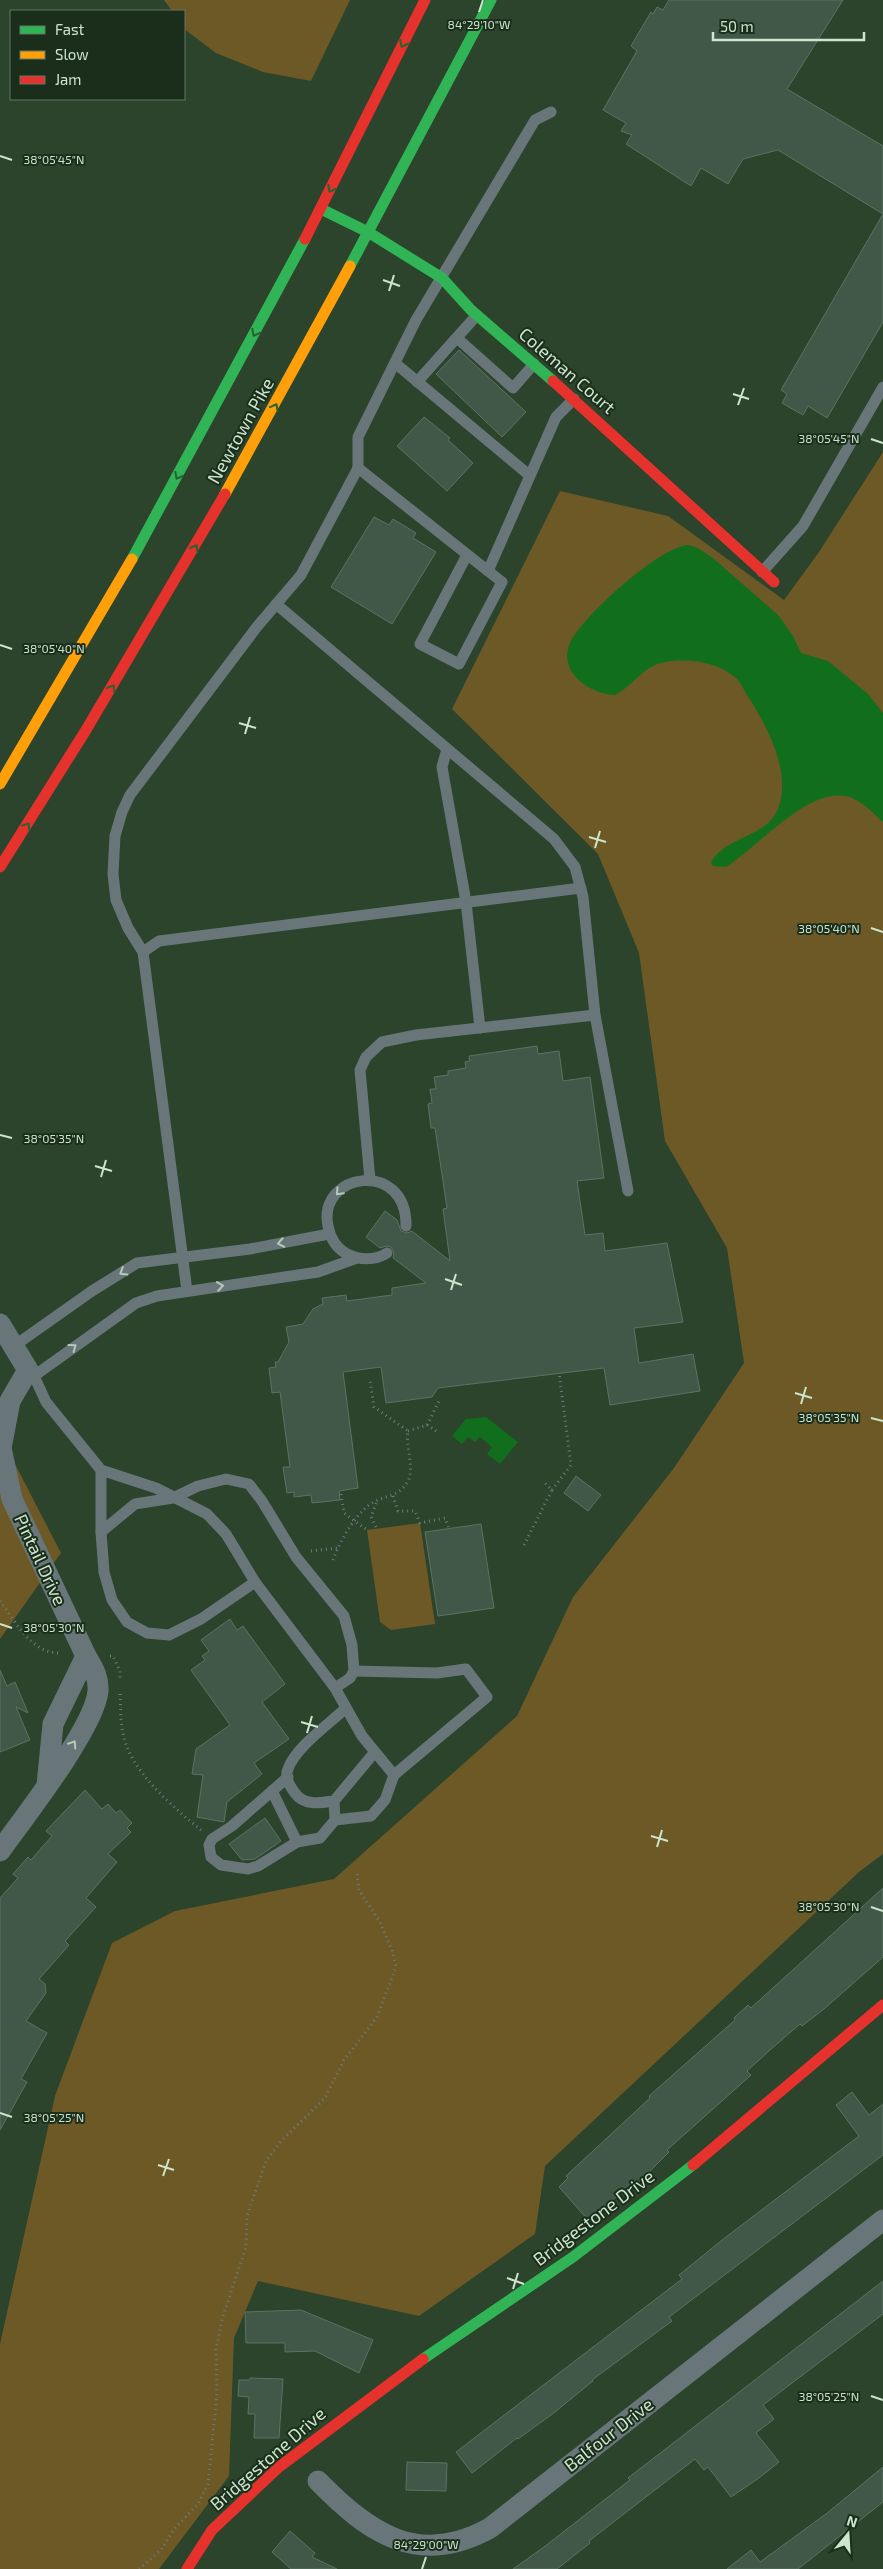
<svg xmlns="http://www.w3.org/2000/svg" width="883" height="2569" font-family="'Exo 2',sans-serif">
  <rect width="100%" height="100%" fill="#2c432c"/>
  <g fill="#6c5926">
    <path d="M 164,0 L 350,0 L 311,81 L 263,72 L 216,53 L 184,29 L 184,11 L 172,11 Z"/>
    <path d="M 883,452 L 883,1854 L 859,1872 L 545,2166 L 535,2234 L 419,2316 L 258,2281 L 234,2338 L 229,2476 L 159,2569 L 0,2569 L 0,2344 L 55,2096 L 112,1943 L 175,1911 L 334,1879 L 517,1716 L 573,1597 L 674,1468 L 744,1363 L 727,1248 L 665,1141 L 639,953 L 598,854 L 452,709 L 560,491 L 668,516 L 784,600 L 819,552 Z"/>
    <path d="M 0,1435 L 61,1553 L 0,1639 Z"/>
    <path d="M 420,1523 L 435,1624 L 391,1630 L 380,1622 L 367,1530 Z"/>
  </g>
  <g fill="#116e1d">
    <path d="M 689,545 L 698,548 L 714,559 L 779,616 L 793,636 L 801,653 L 828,661 L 868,694 L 883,713 L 883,822 C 873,813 859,798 845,796 C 806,789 757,848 726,867 L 713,866 L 711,862 C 727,835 769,838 779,806 C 791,770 766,724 747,695 C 744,690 741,683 737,679 C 719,662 688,658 665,662 C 644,665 633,686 615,695 C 590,694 557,672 570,643 C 582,617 661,545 689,545 Z"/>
    <path d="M 486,1417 L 518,1442 L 500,1464 L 487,1454 L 492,1447 L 480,1437 L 475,1442 L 468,1437 L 462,1444 L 452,1436 L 466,1419 Z"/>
  </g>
  <g fill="#415848" stroke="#5b7362">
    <path d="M 669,0 L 843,0 L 787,89 L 883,146 L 883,214 L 778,150 L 743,159 L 728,184 L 701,168 L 691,186 L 626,144 L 632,135 L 621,131 L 626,123 L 603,110 L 637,51 L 631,46 L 651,12 L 653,14 L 657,7 L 663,10 Z"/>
    <path d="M 883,214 L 883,322 L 827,418 L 808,406 L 803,415 L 782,403 L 787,394 L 781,390 Z"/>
    <path d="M 459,350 L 526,412 L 502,437 L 436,374 Z"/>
    <path d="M 424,417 L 450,438 L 448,440 L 473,463 L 447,491 L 397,446 Z"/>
    <path d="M 374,517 L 389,525 L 393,519 L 416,533 L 413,538 L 436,552 L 392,624 L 331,587 Z"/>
    <path d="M 537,1046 L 538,1054 L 559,1051 L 563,1081 L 590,1077 L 604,1178 L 577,1181 L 585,1235 L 603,1233 L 605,1251 L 667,1243 L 683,1322 L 634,1328 L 639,1363 L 693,1354 L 700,1391 L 610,1405 L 604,1368 L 438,1388 L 432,1397 L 386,1403 L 381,1367 L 343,1372 L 358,1488 L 339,1491 L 340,1500 L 312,1503 L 311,1495 L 294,1497 L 294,1492 L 287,1493 L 283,1467 L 290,1467 L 280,1392 L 272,1393 L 269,1368 L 276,1367 L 275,1362 L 278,1362 L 289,1342 L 286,1327 L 303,1324 L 313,1309 L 323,1304 L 322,1298 L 346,1295 L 347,1301 L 392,1295 L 392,1288 L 426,1283 L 393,1258 L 394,1253 L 391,1247 L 387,1246 L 380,1248 L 366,1237 L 385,1211 L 397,1220 L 401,1231 L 407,1233 L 412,1231 L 450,1261 L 443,1209 L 447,1208 L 435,1128 L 431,1128 L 428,1104 L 432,1103 L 430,1089 L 436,1089 L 434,1077 L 448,1075 L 448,1071 L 466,1068 L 465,1062 L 470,1061 L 469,1056 Z"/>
    <path d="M 576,1476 L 601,1495 L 588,1511 L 564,1493 Z"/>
    <path d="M 481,1524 L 494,1608 L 438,1616 L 425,1532 Z"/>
    <path d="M 230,1619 L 237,1630 L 243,1626 L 285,1684 L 262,1702 L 289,1739 L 254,1763 L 262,1774 L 227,1802 L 224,1822 L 197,1817 L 203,1775 L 192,1774 L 196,1749 L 230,1725 L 191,1670 L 205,1660 L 202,1656 L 209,1651 L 201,1640 Z"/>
    <path d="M 0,1670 L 7,1686 L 15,1682 L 28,1713 L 16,1707 L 30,1740 L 0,1752 Z"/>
    <path d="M 85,1790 L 102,1809 L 108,1804 L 116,1813 L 120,1810 L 132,1823 L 127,1828 L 131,1832 L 108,1854 L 117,1862 L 86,1898 L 96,1907 L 65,1941 L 69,1945 L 39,1979 L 45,1984 L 46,1993 L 26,2021 L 47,2033 L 21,2079 L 27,2082 L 0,2130 L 0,1898 L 18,1878 L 13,1874 L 28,1857 L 31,1860 L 52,1836 L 46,1831 Z"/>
    <path d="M 265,1818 L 281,1841 L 255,1859 L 242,1860 L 229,1844 Z"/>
    <path d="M 883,1888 L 883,1957 L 824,2009 L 802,2026 L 800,2024 L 770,2050 L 747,2071 L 751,2075 L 667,2150 L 669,2152 L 637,2184 L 634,2181 L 589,2221 L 559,2187 L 568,2178 L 566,2176 L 650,2098 L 649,2096 L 735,2020 L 734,2018 L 748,2005 L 751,2008 Z"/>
    <path d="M 852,2092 L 869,2115 L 883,2104 L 883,2155 L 669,2317 L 672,2321 L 592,2380 L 593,2381 L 551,2415 L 518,2439 L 517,2438 L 472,2473 L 456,2452 L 682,2279 L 679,2275 L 726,2237 L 859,2136 L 836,2105 Z"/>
    <path d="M 883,2281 L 883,2314 L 763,2405 L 774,2419 L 756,2433 L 779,2462 L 759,2478 L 731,2497 L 708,2467 L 704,2470 L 695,2459 L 589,2541 L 590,2543 L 557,2569 L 513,2569 L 544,2547 L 630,2480 L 628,2478 Z"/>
    <path d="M 301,2310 L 373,2340 L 359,2373 L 315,2351 L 285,2352 L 285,2343 L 246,2343 L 245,2312 Z"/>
    <path d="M 250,2378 L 283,2379 L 279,2438 L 254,2438 L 255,2414 L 248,2414 L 249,2397 L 238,2396 L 239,2380 L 249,2380 Z"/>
    <path d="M 407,2462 L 447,2463 L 446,2491 L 406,2490 Z"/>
    <path d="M 883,2467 L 883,2502 L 798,2569 L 727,2569 L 751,2550 L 760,2562 L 826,2514 Z"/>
    <path d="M 290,2531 L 315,2553 L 312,2557 L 337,2569 L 291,2569 L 272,2552 Z"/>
  </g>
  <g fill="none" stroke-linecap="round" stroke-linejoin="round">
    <g stroke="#6f7c7e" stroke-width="3" stroke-dasharray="1 4" stroke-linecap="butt">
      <path d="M 427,1425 L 439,1433"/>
      <path d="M 408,1431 L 427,1425 L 440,1399"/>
      <path d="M 552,1490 L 571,1465 L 559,1373"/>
      <path d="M 341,1494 L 344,1513 L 367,1530"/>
      <path d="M 393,1496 L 398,1511 L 415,1511 L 420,1523 L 445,1518 L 449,1529"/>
      <path d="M 376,1527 L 371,1517 L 377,1501"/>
      <path d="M 524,1545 L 552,1490 L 545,1483"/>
      <path d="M 311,1551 L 338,1548"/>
      <path d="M 333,1560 C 340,1541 353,1518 369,1505 C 382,1495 399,1498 408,1481 C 415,1467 405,1446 408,1431 L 374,1407 L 370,1381"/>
      <path d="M 0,1601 C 16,1622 31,1654 61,1653"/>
      <path d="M 110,1656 L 113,1656 L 120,1671 L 120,1680"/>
      <path d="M 120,1694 C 121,1707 120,1720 123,1733 C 129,1770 173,1807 201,1830"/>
      <path d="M 139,2569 L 161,2550 L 174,2529 L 198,2504 L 208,2484 L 217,2394 L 216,2350 L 222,2319 L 246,2247 L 247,2216 L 266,2161 L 282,2140 L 325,2098 L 344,2060 L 377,2017 L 396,1967 L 392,1950 L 380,1922 L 359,1890 L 357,1874"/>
    </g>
    <g stroke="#68767a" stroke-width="11">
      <path d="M 457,338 L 513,388 L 534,364"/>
      <path d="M 395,363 L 529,475"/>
      <path d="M 417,382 L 477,315"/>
      <path d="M 358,468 L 502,582 L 459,664 L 420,644 L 467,555"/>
      <path d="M 488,571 L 556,417 L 574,399"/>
      <path d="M 762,572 L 803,526 L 883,387"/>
      <path d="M 276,604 L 554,839 L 575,867 L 583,897 L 595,1015 L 628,1191"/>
      <path d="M 447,749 L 442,767 L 466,902 L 480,1028"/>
      <path d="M 143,952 L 159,941 L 581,888"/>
      <path d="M 370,1180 L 360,1070 L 366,1057 L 382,1042 L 416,1035 L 595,1015"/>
      <path d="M 387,1253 C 375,1261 359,1260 347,1254 C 336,1248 330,1237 328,1226 C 317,1172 407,1159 406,1226"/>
      <path d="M 187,1291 L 143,952 L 128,928 L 116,900 L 113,874 L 115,836 L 122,812 L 130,795 L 256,628 L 301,575 L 358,468 L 358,437 L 416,320 L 535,120 L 551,112"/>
      <path d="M 14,1346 L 92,1291 L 137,1263 L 250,1249 L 329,1234"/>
      <path d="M 28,1370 L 34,1376 L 46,1402 L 101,1470 L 101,1532 L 104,1572 L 112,1600 L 127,1622 L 147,1633 L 169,1635 L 201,1619 L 255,1582 L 226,1534 L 207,1514 L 156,1488 L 101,1470"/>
      <path d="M 34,1376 L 136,1303 L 157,1296 L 318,1272 L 357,1258"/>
      <path d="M 101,1532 L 135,1504 L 173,1498 L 198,1486 L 226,1479 L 249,1484 L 262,1501 L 296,1557 L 344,1616 L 352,1645 L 354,1671 L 350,1678 L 335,1688 L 255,1582"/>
      <path d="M 335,1688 L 362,1736 L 394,1775 L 487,1697 L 466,1669 L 437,1673 L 354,1671"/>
      <path d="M 346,1708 C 330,1723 295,1748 288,1769 C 284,1778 290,1786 295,1793 C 304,1806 320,1803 334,1801 L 374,1753"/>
      <path d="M 288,1777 L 232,1826 L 212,1839 L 209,1845 L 211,1857 L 221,1865 L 248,1869 L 258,1866 L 297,1842 L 320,1838 L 335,1820 L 334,1801"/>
      <path d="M 272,1791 L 297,1842"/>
      <path d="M 335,1820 L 371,1816 L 385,1800 L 394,1775"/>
    </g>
    <g stroke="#68767a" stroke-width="21">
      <path d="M 0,1324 L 28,1370 L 10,1401 L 1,1448 L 12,1499 L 86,1656"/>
      <path d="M 0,1851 C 23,1819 95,1727 98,1691 C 99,1677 93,1668 86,1656 L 53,1724 L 47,1785"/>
      <path d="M 318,2481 C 369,2533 418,2568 490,2528 L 883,2220"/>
    </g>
    <g stroke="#30b455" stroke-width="11">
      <path d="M 321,209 L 368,232 L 442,278 L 471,310 L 553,381"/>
      <path d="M 350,266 L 491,0"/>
      <path d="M 132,559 L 305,239"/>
      <path d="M 423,2359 L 573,2257 L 693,2165"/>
    </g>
    <g stroke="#ff9f0a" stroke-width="11">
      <path d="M 225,494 L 350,266"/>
      <path d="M 0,784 L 132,559"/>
    </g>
    <g stroke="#e5322d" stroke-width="11">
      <path d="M 305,239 L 425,0"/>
      <path d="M 553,381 L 774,582"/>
      <path d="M 0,867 L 86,730 L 225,494"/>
      <path d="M 693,2165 L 883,2005"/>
      <path d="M 187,2569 L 212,2530 L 279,2467 L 423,2359"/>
    </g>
  </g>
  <defs><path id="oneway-chevron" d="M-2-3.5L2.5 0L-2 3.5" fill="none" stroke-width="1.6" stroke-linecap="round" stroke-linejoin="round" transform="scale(1.25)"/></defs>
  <g stroke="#236432">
    <use href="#oneway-chevron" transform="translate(403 44) rotate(117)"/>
    <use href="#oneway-chevron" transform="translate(331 189) rotate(117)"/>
    <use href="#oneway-chevron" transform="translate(255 333) rotate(118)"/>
    <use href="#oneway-chevron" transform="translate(275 407) rotate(-61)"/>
    <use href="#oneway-chevron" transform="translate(178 476) rotate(118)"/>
    <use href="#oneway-chevron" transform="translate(195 548) rotate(-61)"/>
    <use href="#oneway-chevron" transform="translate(112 688) rotate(-59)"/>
    <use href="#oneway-chevron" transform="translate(27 826) rotate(-56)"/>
  </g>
  <g stroke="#b4c9b8">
    <use href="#oneway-chevron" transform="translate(339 1192) rotate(133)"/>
    <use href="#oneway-chevron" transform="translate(281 1243) rotate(169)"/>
    <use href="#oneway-chevron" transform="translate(123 1272) rotate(148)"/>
    <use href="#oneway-chevron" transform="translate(220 1286) rotate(-8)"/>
    <use href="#oneway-chevron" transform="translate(73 1347) rotate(-36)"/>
    <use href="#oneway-chevron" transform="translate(73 1744) rotate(-57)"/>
  </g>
  <path fill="none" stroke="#cde5cc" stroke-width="2" d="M 479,12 L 483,0M 0,156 L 12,160M 383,280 L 400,286M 389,291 L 394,275M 733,394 L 749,399M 738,405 L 744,388M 871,439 L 883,443M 0,645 L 12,649M 239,723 L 256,728M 245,734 L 250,717M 589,837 L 606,842M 595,848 L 600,831M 871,928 L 883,932M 0,1135 L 12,1138M 95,1166 L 112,1171M 101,1177 L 106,1160M 445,1279 L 462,1285M 451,1290 L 456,1274M 795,1393 L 812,1398M 801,1404 L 806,1387M 871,1418 L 883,1421M 0,1624 L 12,1628M 301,1722 L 318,1727M 307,1733 L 312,1716M 651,1836 L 668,1841M 657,1847 L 662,1830M 871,1907 L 883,1911M 0,2113 L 12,2117M 158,2165 L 174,2170M 163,2176 L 169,2159M 507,2278 L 524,2284M 513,2289 L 518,2273M 871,2396 L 883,2400M 422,2569 L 426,2557"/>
  <g text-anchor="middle" stroke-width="4" stroke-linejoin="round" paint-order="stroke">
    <g font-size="18" fill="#cde5cc" stroke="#1b2e1b">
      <text transform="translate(567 371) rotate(41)" y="6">Coleman Court</text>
      <text transform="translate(241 431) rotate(-61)" y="6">Newtown Pike</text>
      <text transform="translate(40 1560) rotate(65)" y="6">Pintail Drive</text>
      <text transform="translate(594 2218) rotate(-37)" y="6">Bridgestone Drive</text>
      <text transform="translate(609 2435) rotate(-38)" y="6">Balfour Drive</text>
      <text transform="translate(268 2459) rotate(-41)" y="6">Bridgestone Drive</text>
    </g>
  </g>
  <g font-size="12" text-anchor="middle" fill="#cde5cc" stroke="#1b2e1b" stroke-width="4" stroke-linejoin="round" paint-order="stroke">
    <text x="479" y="29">84°29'10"W</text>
    <text x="54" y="164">38°05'45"N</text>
    <text x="829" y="443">38°05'45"N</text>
    <text x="54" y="653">38°05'40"N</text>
    <text x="829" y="933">38°05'40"N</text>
    <text x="54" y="1143">38°05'35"N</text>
    <text x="829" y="1422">38°05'35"N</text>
    <text x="54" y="1632">38°05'30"N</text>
    <text x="829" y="1911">38°05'30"N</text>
    <text x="54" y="2122">38°05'25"N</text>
    <text x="829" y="2401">38°05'25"N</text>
    <text x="426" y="2549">84°29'00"W</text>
  </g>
  <rect x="10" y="10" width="175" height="90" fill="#1b2e1b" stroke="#627762"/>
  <rect x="20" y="26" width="25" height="8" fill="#30b455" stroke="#627762"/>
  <text x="55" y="35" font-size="15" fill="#cde5cc">Fast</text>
  <rect x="20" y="51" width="25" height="8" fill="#ff9f0a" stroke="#627762"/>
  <text x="55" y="60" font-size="15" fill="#cde5cc">Slow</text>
  <rect x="20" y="76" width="25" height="8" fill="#e5322d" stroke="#627762"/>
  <text x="55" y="85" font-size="15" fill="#cde5cc">Jam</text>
  <g transform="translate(848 2534) rotate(18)" stroke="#1b2e1b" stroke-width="4" paint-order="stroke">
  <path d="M0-4L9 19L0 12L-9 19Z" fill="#cde5cc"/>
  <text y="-8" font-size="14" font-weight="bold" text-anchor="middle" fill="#cde5cc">N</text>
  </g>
  <path d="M713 32v8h151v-8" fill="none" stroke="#cde5cc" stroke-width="2.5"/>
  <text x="720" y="32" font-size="15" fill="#cde5cc" stroke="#1b2e1b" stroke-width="4" paint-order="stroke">50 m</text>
</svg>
